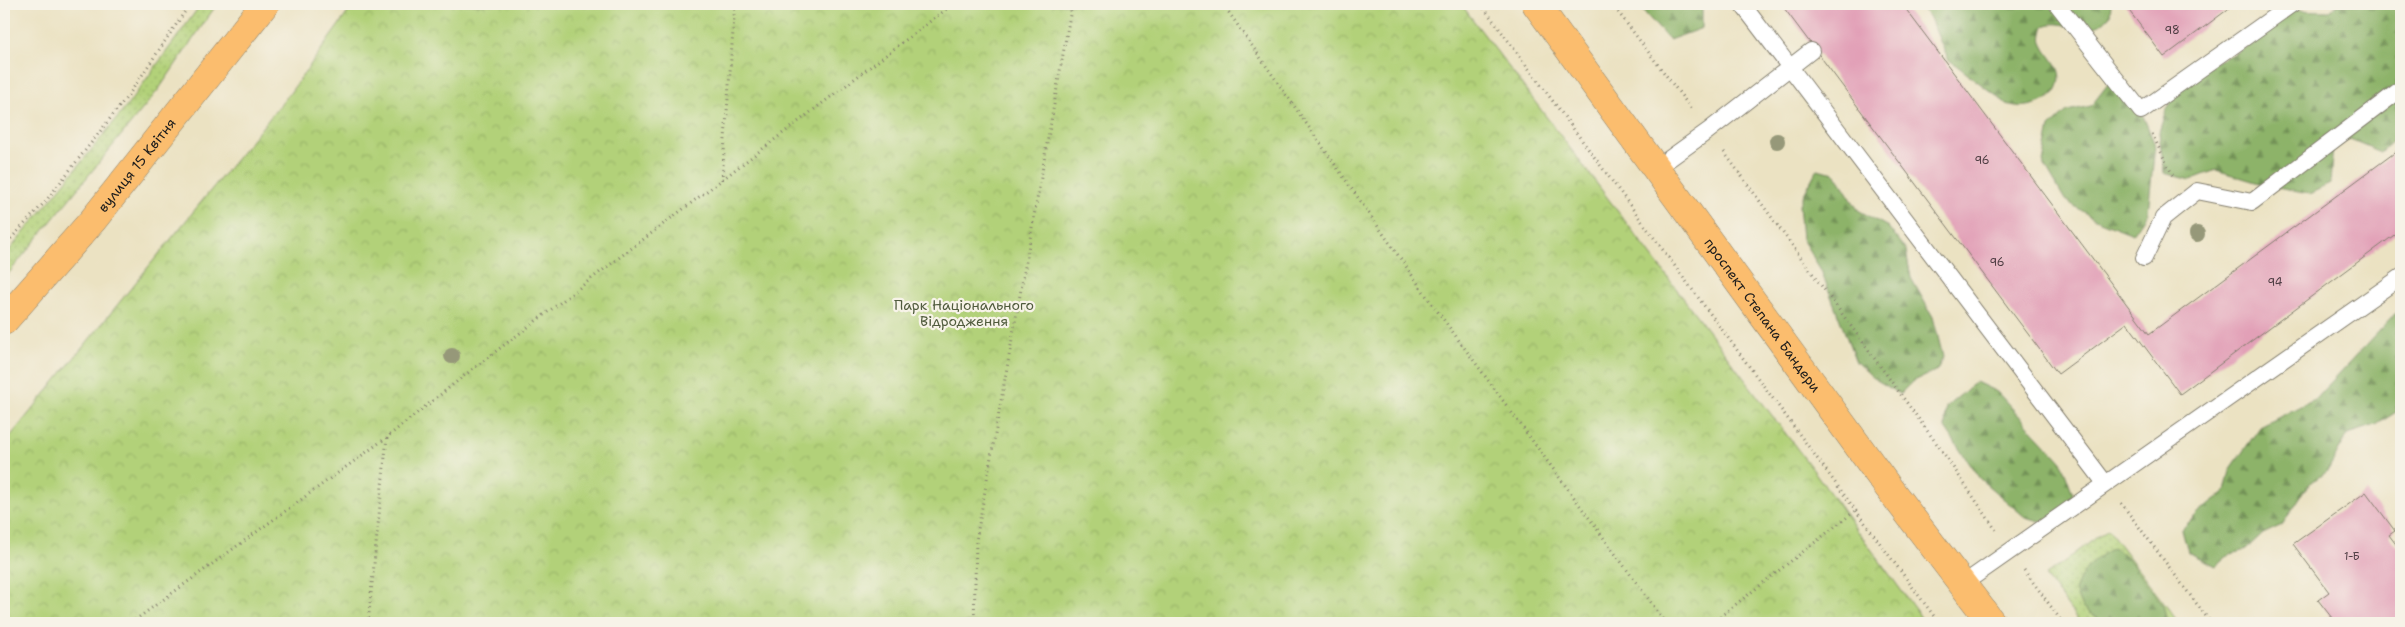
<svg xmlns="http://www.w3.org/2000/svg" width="2405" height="627" font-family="'Shantell Sans',sans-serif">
  <defs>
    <pattern id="grass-dots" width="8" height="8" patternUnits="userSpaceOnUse" patternTransform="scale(1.25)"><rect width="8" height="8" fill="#b2d179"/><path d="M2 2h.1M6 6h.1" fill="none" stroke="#98b368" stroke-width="1.8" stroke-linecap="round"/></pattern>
    <pattern id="forest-firs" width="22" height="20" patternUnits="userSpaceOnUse" patternTransform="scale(1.25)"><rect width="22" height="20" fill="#8db369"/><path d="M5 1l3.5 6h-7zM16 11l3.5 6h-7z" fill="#729156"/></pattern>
    <pattern id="park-crowns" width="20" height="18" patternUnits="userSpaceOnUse" patternTransform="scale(1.25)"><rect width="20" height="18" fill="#b2d179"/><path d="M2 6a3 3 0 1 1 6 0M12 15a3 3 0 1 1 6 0" fill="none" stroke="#98b368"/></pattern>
  </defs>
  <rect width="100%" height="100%" fill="#f7f3e8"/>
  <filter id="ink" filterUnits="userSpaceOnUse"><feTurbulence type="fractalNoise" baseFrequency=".02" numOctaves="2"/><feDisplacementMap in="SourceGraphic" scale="10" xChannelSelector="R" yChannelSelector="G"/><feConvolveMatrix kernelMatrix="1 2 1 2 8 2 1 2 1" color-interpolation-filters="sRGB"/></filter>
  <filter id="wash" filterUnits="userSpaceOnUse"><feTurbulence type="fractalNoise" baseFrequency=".0096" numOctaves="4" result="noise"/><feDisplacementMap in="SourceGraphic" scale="20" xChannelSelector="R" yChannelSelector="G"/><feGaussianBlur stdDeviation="1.12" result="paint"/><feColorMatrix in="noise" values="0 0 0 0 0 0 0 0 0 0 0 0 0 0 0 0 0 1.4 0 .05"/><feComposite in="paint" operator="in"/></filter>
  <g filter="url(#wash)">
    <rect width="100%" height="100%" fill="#ebe2c2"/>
    <g fill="url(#grass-dots)" stroke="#67764a">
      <path d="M 201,4 L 217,4 L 159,89 L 4,279 L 4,257 L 127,106 Z"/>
      <path d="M 2108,529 L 2179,623 L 2080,623 L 2045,576 Z"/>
    </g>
    <g fill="url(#forest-firs)" stroke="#546842">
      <path d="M 1633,4 L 1702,4 L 1702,28 L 1669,40 L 1644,12 Z"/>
      <path d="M 1916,4 L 2111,4 L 2110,16 C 2085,44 2066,16 2044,26 C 2042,32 2040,39 2043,45 C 2046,52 2052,58 2056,65 C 2065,80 2057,97 2041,102 C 2029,107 2020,108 2007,104 L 1948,59 L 1929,16 Z"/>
      <path d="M 2338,4 L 2401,4 L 2401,133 L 2381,152 L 2350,139 L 2333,143 L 2330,184 L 2309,194 L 2272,187 L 2216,170 L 2190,180 L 2164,173 L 2159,132 L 2166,110 L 2190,75 L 2255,43 L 2288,10 L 2329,11 Z"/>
      <path d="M 2109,83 L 2141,111 L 2155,145 L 2148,212 L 2133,234 L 2095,219 L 2065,200 L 2043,162 L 2050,127 L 2067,111 L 2091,106 Z"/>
      <path d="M 1817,169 L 1835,173 L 1858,210 L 1888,227 L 1906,251 L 1911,278 L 1933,317 L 1943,357 L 1937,370 L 1912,382 L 1900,394 L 1875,379 L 1856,362 L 1821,270 L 1802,239 L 1799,204 Z"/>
      <path d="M 2401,308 L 2401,411 L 2396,412 L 2376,425 L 2348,434 L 2328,470 L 2308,485 L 2282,525 L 2263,534 L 2246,550 L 2230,554 L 2216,566 L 2188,552 L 2182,529 L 2199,512 L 2225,492 L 2230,470 L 2260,427 L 2316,398 Z"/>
      <path d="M 1976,382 L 1997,392 L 2061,461 L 2073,494 L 2069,508 L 2051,524 L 2025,517 L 1980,479 L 1945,428 L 1946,407 Z"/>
      <path d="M 2113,548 L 2127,557 L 2163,605 L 2167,623 L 2104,623 L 2082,608 L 2075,591 C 2082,570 2094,558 2113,548 Z"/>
    </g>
    <path fill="url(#park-crowns)" stroke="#67764a" d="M 354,4 L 1461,4 L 1811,467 L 1925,623 L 4,623 L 4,444 L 290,93 Z"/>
    <g id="blocks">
      <g fill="#e2a0b7">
        <path d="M 1781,4 L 1902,4 L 2149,334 L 2401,148 L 2401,230 L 2180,394 L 2127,323 L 2058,374 Z"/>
        <path d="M 2124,4 L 2235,4 L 2164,57 Z"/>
        <path d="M 2366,492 L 2395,531 L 2389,535 L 2401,551 L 2401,623 L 2332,623 L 2332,618 L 2318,600 L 2329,592 L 2293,544 Z"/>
      </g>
    </g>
  </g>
  <g filter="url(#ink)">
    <use href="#blocks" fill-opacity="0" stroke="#847f6f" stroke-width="1"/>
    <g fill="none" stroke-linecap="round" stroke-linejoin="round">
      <g stroke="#847f6f" stroke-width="18">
        <g id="service">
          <path d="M 1742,4 L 2105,483"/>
          <path d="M 2057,4 L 2141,111 L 2292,4"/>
          <path d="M 1655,169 L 1708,131 L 1811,51"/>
          <path d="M 2144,258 L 2163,218 L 2197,191 L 2252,202 L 2401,89"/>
          <path d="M 1963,584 L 2401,277"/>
        </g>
      </g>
      <g stroke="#847f6f" stroke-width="29">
        <g id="primary">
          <path id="s1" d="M 1536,4 L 1888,487 L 1992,623"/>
        </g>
      </g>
      <g stroke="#847f6f" stroke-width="29">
        <g id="trunk">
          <path id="s2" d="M 4,321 L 93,220 L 265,4"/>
        </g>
      </g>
      <g stroke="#847f6f" stroke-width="3" stroke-dasharray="1 4" stroke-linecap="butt">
        <path d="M 1223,4 L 1430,301 L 1666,623"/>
        <path d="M 1481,4 L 1939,623"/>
        <path d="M 1612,4 L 1693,111"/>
        <path d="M 2152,134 L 2174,178"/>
        <path d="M 1724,152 L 1942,451 L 1996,530"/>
        <path d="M 722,180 L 735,4"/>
        <path d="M 4,246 L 45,202 L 130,93 L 190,4"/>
        <path d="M 2121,503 L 2211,623"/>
        <path d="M 2024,570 L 2063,623"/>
        <path d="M 131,623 L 386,438"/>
        <path d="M 368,623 L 387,437 L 474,368 L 953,4"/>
        <path d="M 974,623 L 976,541 L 1072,4"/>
        <path d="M 1712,623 L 1855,511"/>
      </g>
      <use href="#service" stroke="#fff" stroke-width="16"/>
      <use href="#primary" stroke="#fbbd6e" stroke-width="28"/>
      <use href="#trunk" stroke="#fbbd6e" stroke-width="28"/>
    </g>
    <g fill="#969879">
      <circle cx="1777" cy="141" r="8"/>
      <circle cx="2197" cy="234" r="8"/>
      <circle cx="452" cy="356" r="8"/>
    </g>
  </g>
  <g text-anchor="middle" stroke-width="4.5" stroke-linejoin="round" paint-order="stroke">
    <g font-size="11" fill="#4e3d43">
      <text x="2172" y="34">98</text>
      <text x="1982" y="164">96</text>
      <text x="1997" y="266">96</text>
      <text x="2275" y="286">94</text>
      <text x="2352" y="560">1-Б</text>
    </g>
    <g font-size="14" fill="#1c1c1c" stroke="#f7f3e8">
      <text dy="5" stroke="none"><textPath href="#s2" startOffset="205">вулиця 15 Квітня</textPath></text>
      <text dy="5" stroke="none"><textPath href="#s1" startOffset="385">проспект Степана Бандери</textPath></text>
    </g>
    <g font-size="14" fill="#505b3d" stroke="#f7f3e8">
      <text x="964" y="310">Парк Національного<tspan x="964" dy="16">Відродження</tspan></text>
    </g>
  </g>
  <rect width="2405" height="627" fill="none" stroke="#f7f3e8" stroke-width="20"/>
</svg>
